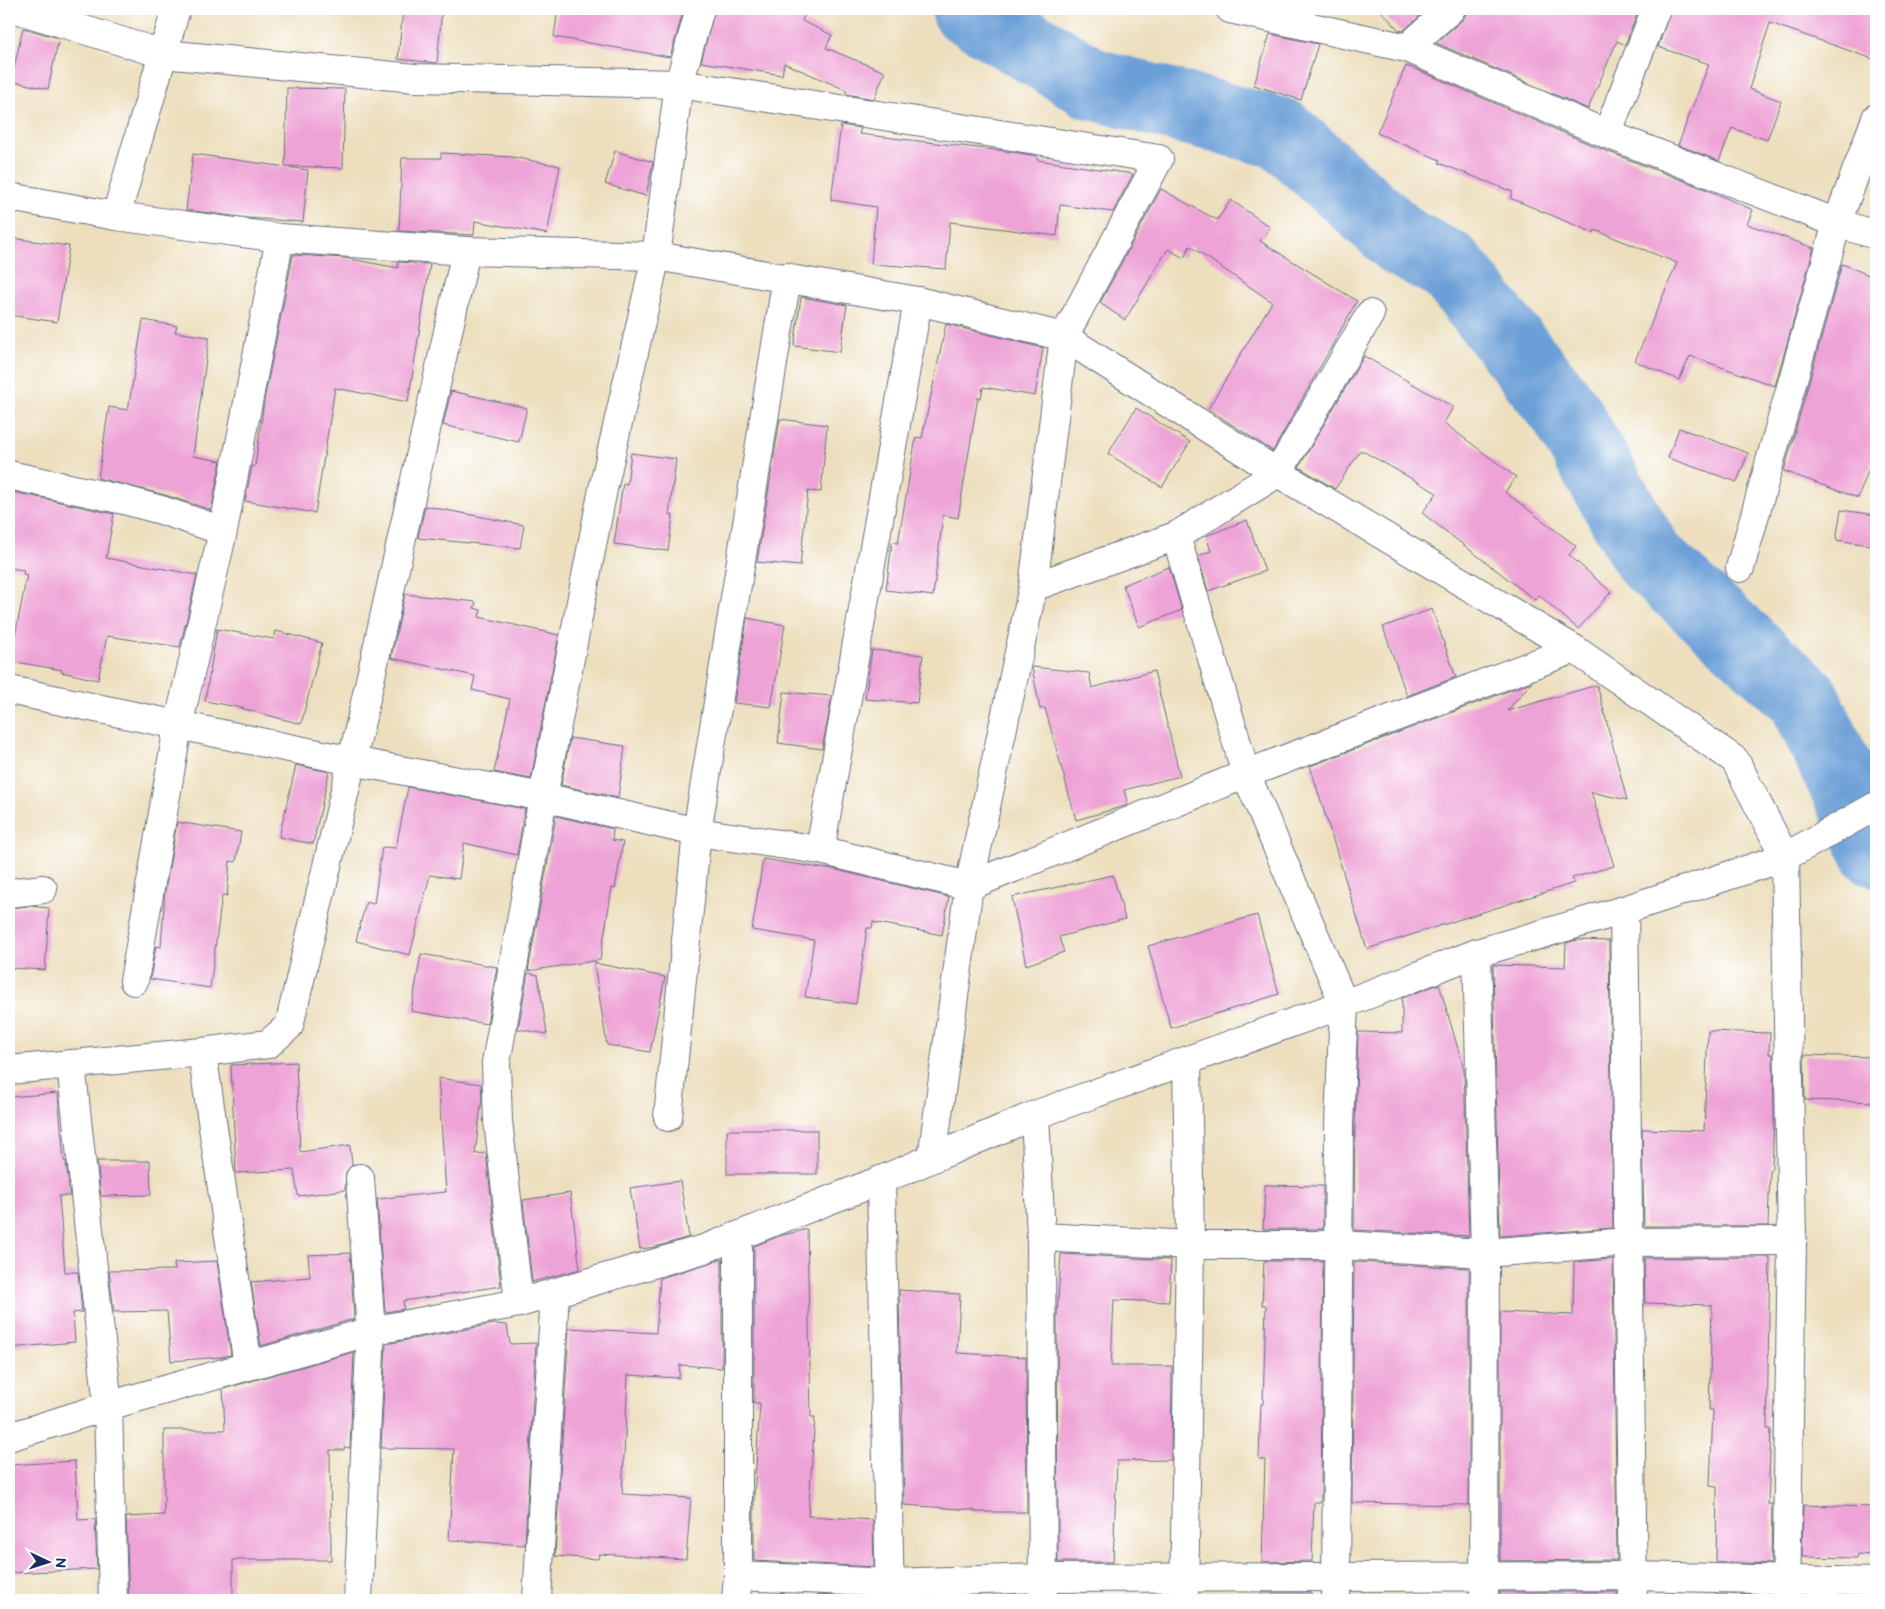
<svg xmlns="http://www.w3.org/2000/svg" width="1885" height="1609" font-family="'Balsamiq Sans',sans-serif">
  <rect width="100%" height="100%" fill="#fff"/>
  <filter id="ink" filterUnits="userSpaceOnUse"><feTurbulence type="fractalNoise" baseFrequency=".02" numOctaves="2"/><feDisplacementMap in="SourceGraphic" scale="10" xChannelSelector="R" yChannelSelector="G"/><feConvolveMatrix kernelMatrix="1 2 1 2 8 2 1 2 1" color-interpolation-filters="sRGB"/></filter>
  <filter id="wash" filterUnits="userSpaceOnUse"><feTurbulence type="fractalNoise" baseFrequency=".0096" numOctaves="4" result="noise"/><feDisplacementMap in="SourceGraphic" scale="20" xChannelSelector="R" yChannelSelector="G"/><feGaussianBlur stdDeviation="1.12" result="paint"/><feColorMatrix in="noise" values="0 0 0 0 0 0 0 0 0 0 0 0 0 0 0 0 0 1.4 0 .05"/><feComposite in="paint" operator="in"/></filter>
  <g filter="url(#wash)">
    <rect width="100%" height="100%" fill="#eddfbe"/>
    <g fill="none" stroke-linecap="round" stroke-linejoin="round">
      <path stroke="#6b9fd7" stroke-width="72" d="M 967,9 L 1093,84 L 1282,134 L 1404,243 L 1449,266 L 1564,410 L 1649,559 L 1803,697 L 1876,851"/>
    </g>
    <g id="blocks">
      <g fill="#eea3d6">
        <path d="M 403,9 L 442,9 L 437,63 L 398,59 Z"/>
        <path d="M 558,9 L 684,9 L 670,57 L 554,37 Z"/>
        <path d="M 715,9 L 807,9 L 802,21 L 832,35 L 826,48 L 885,72 L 874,99 L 846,94 L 846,90 L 784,63 L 782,75 L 701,62 Z"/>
        <path d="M 1379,9 L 1428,9 L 1403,31 L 1399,30 Z"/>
        <path d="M 1466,9 L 1639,9 L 1625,45 L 1617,41 L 1588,109 L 1436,43 L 1462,20 L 1466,14 Z"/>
        <path d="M 1671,9 L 1876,9 L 1876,60 L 1770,23 L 1749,89 L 1781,101 L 1767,140 L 1732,128 L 1719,161 L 1678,145 L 1709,64 L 1658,47 Z"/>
        <path d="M 23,28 L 59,38 L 48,89 L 11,81 Z"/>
        <path d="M 1270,34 L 1318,44 L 1301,100 L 1254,85 Z"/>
        <path d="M 1406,66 L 1420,71 L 1601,149 L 1708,190 L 1753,210 L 1747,224 L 1814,248 L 1775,386 L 1690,356 L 1679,380 L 1635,361 L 1677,263 L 1595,230 L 1594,233 L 1510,198 L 1513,192 L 1439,163 L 1440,160 L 1377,133 Z"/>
        <path d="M 287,88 L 345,89 L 343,168 L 285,166 Z"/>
        <path d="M 841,125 L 861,128 L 859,134 L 1013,152 L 1037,156 L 1037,160 L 1133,174 L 1113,212 L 1060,205 L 1057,236 L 950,222 L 946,269 L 871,264 L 876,207 L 831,200 Z"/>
        <path d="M 615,151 L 653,162 L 646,196 L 605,184 Z"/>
        <path d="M 441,153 L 512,157 L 560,166 L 547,234 L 475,221 L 474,235 L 399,231 L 402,158 L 441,158 Z"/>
        <path d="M 193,154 L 308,170 L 303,222 L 248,218 L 186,210 Z"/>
        <path d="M 1161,189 L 1217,220 L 1231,200 L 1270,227 L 1260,241 L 1357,301 L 1273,451 L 1208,409 L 1272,302 L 1190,246 L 1184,258 L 1168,249 L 1125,320 L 1100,303 Z"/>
        <path d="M 12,238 L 69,246 L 57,322 L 9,315 L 9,262 Z"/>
        <path d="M 293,255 L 345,258 L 398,268 L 398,262 L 430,264 L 408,402 L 335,388 L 315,513 L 245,501 L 252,466 L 255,466 L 264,401 Z"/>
        <path d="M 1842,264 L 1876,278 L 1876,450 L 1858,498 L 1784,471 Z"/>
        <path d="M 801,297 L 847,305 L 840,352 L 794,346 Z"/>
        <path d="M 143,320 L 177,326 L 175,332 L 209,337 L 193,456 L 221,461 L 211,510 L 165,495 L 98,478 L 109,407 L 128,410 Z"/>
        <path d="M 946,324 L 1043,348 L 1035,396 L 983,387 L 981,398 L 978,397 L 958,518 L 943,515 L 933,596 L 886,590 L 892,542 L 898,543 L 916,437 L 922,438 Z"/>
        <path d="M 1364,356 L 1453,407 L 1444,423 L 1516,477 L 1505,492 L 1576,546 L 1569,555 L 1611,592 L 1578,629 L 1539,595 L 1535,600 L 1422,513 L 1437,493 L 1361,450 L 1335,489 L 1299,467 Z"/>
        <path d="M 451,391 L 527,408 L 519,442 L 443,425 Z"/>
        <path d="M 1136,408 L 1190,442 L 1162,487 L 1108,454 Z"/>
        <path d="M 780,419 L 827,425 L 821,492 L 808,491 L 800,566 L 757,562 Z"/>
        <path d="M 1679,428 L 1748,453 L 1737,482 L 1668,458 Z"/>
        <path d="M 631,453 L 676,459 L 669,515 L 673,515 L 668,551 L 614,544 L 623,483 L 627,484 Z"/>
        <path d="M 9,491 L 114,514 L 106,558 L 197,575 L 180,647 L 107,636 L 98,680 L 61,672 L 62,670 L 10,661 L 27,575 L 23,574 L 24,570 L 9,568 Z"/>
        <path d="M 425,506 L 524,525 L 520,548 L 418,538 Z"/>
        <path d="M 1841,510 L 1876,515 L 1876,546 L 1836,540 Z"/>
        <path d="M 1247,520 L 1265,571 L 1208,591 L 1198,556 L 1211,551 L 1206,536 Z"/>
        <path d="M 1169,567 L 1182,610 L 1139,627 L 1123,585 Z"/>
        <path d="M 405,594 L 476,602 L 474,608 L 481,610 L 479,617 L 559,635 L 531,779 L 494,772 L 510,699 L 472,690 L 475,676 L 391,658 Z"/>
        <path d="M 1432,609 L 1456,677 L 1407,696 L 1383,627 Z"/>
        <path d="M 747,618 L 785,625 L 771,707 L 734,703 Z"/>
        <path d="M 217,629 L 274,639 L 276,631 L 322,643 L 301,724 L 237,707 L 205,701 Z"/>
        <path d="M 872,650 L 923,655 L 917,703 L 865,699 Z"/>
        <path d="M 1032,667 L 1089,673 L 1092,688 L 1154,671 L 1180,776 L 1124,790 L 1128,805 L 1076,820 L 1045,708 L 1040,709 Z"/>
        <path d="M 1532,682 L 1507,711 L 1597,685 L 1627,800 L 1591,792 L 1614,866 L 1572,878 L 1574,883 L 1367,949 L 1310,766 Z"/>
        <path d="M 784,692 L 832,696 L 822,749 L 778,743 Z"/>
        <path d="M 570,738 L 625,746 L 618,798 L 561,785 Z"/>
        <path d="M 296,765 L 329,772 L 313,844 L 279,837 Z"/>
        <path d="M 408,787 L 525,809 L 517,855 L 464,843 L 459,879 L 430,875 L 410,955 L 356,941 L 366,902 L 374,904 L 382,847 L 396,848 Z"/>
        <path d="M 556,816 L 613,829 L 612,840 L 623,842 L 615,889 L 612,888 L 600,960 L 528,971 Z"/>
        <path d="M 177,822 L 241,832 L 236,862 L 230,861 L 227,896 L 222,895 L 210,988 L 150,979 L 156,946 L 161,947 L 165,891 Z"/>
        <path d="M 763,859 L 827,869 L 828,868 L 949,897 L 942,935 L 873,922 L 872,928 L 867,928 L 856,1004 L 805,997 L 814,940 L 752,930 Z"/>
        <path d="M 1113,875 L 1125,919 L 1059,937 L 1064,952 L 1026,965 L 1012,897 Z"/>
        <path d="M 28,906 L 49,908 L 45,970 L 9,968 L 9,908 Z"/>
        <path d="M 1257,915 L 1279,994 L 1171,1028 L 1148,946 Z"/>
        <path d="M 1577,940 L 1609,941 L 1613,1228 L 1500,1236 L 1493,965 L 1565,967 L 1566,943 Z"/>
        <path d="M 421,954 L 497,967 L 487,1024 L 411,1011 Z"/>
        <path d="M 594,963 L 665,977 L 650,1052 L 607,1045 Z"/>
        <path d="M 528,973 L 538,975 L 547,1034 L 518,1029 Z"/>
        <path d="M 1439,984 L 1464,1069 L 1469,1236 L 1354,1230 L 1355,1125 L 1358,1032 L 1402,1033 L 1402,998 Z"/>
        <path d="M 1708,1031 L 1770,1033 L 1769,1054 L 1773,1054 L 1774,1119 L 1772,1169 L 1770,1169 L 1768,1226 L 1644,1226 L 1642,1129 L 1704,1131 Z"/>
        <path d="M 1804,1055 L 1876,1057 L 1876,1102 L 1805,1100 Z"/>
        <path d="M 296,1062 L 300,1152 L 350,1145 L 352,1165 L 346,1172 L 345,1190 L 298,1196 L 294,1170 L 236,1173 L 231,1065 Z"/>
        <path d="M 438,1078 L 481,1084 L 482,1098 L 475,1154 L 486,1153 L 501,1286 L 403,1301 L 404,1309 L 385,1312 L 377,1199 L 446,1192 Z"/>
        <path d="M 58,1093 L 64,1161 L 66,1161 L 70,1196 L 59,1196 L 65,1272 L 78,1272 L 82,1312 L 73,1313 L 75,1342 L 9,1348 L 9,1097 Z"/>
        <rect x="727" y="1130" width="90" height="44"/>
        <path d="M 97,1161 L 150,1161 L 151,1195 L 101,1196 Z"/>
        <path d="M 680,1181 L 689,1237 L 656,1247 L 640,1249 L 630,1188 Z"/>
        <path d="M 1265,1185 L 1323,1186 L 1323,1229 L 1263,1229 Z"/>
        <path d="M 570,1193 L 580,1269 L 532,1282 L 523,1200 Z"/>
        <path d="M 807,1229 L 811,1417 L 815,1417 L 808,1516 L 873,1520 L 874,1567 L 754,1561 L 754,1498 L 760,1403 L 754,1403 L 754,1246 L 779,1236 Z"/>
        <path d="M 350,1253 L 354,1319 L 261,1346 L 251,1282 L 310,1277 L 308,1255 Z"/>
        <path d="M 1061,1254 L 1171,1260 L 1169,1302 L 1114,1300 L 1111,1366 L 1172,1366 L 1171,1460 L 1117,1461 L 1113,1562 L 1058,1562 L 1057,1316 Z"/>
        <path d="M 1770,1257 L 1767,1429 L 1771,1429 L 1768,1504 L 1772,1504 L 1771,1564 L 1716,1562 L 1717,1487 L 1710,1486 L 1713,1410 L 1709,1410 L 1712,1305 L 1645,1303 L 1644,1258 Z"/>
        <path d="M 722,1259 L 722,1368 L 680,1365 L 679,1378 L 628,1375 L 622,1494 L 691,1498 L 686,1559 L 599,1554 L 598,1559 L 555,1556 L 569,1328 L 656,1333 L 660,1278 Z"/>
        <path d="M 1613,1259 L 1617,1560 L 1500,1561 L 1500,1312 L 1573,1315 L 1574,1262 Z"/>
        <path d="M 217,1261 L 231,1355 L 221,1357 L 171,1361 L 167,1311 L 114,1312 L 109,1271 L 175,1270 L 174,1263 Z"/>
        <path d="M 1264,1261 L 1323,1261 L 1321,1502 L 1314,1502 L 1312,1561 L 1262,1562 L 1265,1460 L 1259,1459 L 1261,1404 L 1263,1404 L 1266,1305 L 1262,1305 Z"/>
        <path d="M 1354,1262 L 1469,1268 L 1469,1505 L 1352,1503 Z"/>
        <path d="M 899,1290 L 960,1294 L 957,1353 L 1026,1357 L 1027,1512 L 974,1512 L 974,1510 L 904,1505 L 902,1422 L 903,1403 L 901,1403 Z"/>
        <path d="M 494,1324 L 507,1325 L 510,1344 L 536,1343 L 525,1545 L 449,1540 L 454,1449 L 381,1448 L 386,1344 Z"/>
        <path d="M 354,1352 L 350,1448 L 344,1447 L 344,1450 L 330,1450 L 331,1560 L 233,1560 L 233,1600 L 129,1600 L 126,1517 L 164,1515 L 164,1430 L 225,1430 L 223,1389 Z"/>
        <path d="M 75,1461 L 78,1520 L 95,1519 L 97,1569 L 9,1573 L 9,1465 Z"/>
        <path d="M 1803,1505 L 1876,1507 L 1876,1555 L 1857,1554 L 1856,1558 L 1802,1557 Z"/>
        <rect x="1500" y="1592" width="117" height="8"/>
        <path d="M 1261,1593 L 1311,1593 L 1311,1600 L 1260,1600 Z"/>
        <path d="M 1715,1594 L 1770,1595 L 1770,1600 L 1715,1600 Z"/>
        <path d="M 818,1595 L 874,1598 L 874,1600 L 818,1600 Z"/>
      </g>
    </g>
  </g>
  <g filter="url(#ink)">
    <use href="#blocks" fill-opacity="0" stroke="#646d80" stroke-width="1"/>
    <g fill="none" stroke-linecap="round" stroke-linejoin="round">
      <g stroke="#646d80" stroke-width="30">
        <g id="minor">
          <path d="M 16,9 L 163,54 L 415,78 L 679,84 L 1159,159 L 1064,337 L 1033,587 L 969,886"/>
          <path d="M 1230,9 L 1407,48 L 1607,134 L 1837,223 L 1876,235"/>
          <path d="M 1407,48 L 1451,9"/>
          <path d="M 1607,134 L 1656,9"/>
          <path d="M 9,197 L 116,216 L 280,238 L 466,251 L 352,761 L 289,1026 L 268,1044 L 202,1052 L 9,1070"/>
          <path d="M 116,216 L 176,9"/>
          <path d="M 466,251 L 656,256 L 679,84 L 700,9"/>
          <path d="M 9,475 L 124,500 L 161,510 L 223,531"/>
          <path d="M 1176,536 L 1246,774 L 1344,1004 L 1339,1125 L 1336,1600"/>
          <path d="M 1740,568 L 1837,223 L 1876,118"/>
          <path d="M 1033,587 L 1176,536 L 1278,473 L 1370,314"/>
          <path d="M 9,690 L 352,761 L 543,797 L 697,832 L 820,850 L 969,886 L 932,1158"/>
          <path d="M 820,850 L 918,301"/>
          <path d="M 969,886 L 1246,774 L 1574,649"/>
          <path d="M 9,893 L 43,889"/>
          <path d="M 1624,910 L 1633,1600"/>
          <path d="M 1477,953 L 1485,1253 L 1484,1600"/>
          <path d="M 134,981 L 178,726 L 223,531 L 280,238"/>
          <path d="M 202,1052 L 248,1366"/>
          <path d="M 71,1064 L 108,1406 L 113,1600"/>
          <path d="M 1035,1115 L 1041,1237 L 1043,1600"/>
          <path d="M 668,1117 L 697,832 L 787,277"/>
          <path d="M 881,1180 L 890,1600"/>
          <path d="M 1041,1237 L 1190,1245 L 1338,1245 L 1485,1253 L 1628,1242 L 1792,1241"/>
          <path d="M 519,1303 L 498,1121 L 496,1063 L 543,797 L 603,489 L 656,256 L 918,301 L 1064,337 L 1278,473 L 1574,649 L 1735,760 L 1785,857 L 1792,1241 L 1786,1600"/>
          <path d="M 738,1576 L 890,1583 L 1043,1578 L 1633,1576 L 1876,1582"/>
          <path d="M 358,1600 L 371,1331 L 360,1178"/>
          <path d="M 537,1600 L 555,1293"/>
          <path d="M 736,1600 L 738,1576 L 738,1236"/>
          <path d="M 1184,1600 L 1190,1245 L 1187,1061"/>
        </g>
      </g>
      <g stroke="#646d80" stroke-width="30">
        <path id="tertiary" d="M 9,1437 L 108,1406 L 371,1331 L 519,1303 L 704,1249 L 881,1180 L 1035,1115 L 1344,1004 L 1477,953 L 1624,910 L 1785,857 L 1876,806"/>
      </g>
      <use href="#minor" stroke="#fff" stroke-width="28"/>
      <use href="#tertiary" stroke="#fff" stroke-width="28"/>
    </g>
  </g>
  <rect width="1885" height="1609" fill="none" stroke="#fff" stroke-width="30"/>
  <g transform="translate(48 1562) rotate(94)" stroke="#ffffff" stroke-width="4" paint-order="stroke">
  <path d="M0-4L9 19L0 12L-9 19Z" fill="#1b2f5e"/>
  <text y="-8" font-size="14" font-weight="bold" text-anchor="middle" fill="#1b2f5e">N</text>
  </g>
</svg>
